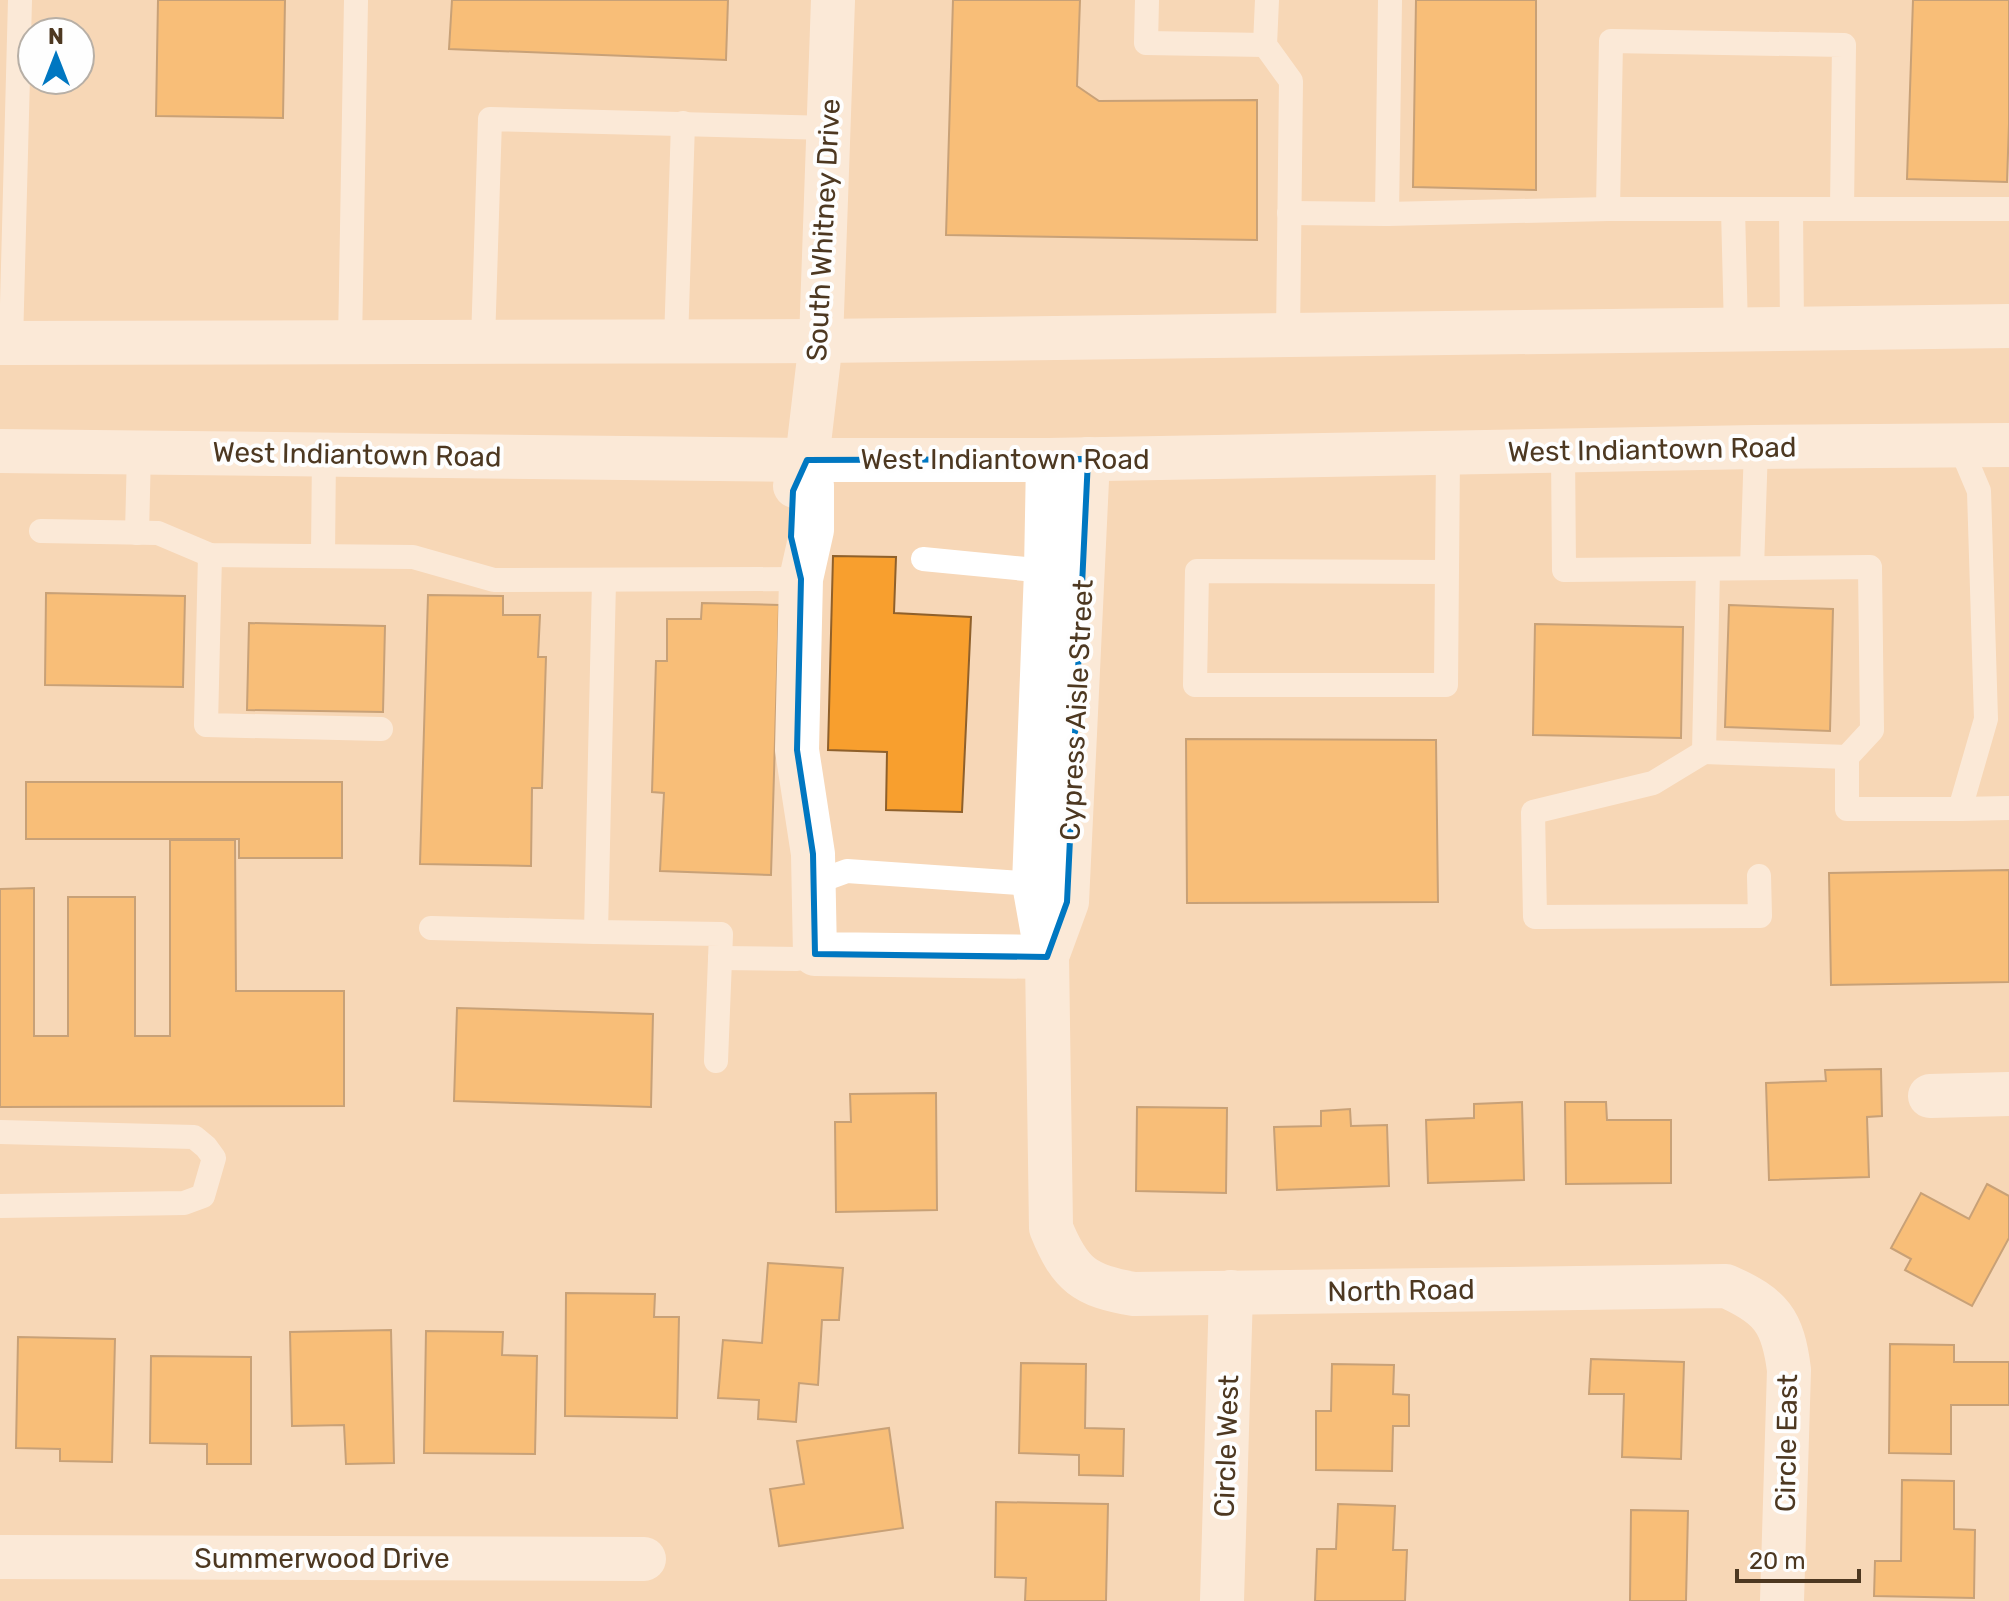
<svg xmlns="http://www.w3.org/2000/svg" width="2009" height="1601" font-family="Rubik,sans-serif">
  <rect width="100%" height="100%" fill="#f7d7b7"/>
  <g fill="#f89f2e" stroke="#8f602b" stroke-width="2">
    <path d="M 158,0 L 285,0 L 283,118 L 156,116 Z"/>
    <path d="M 452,0 L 728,0 L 726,60 L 449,49 Z"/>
    <path d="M 953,0 L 1080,0 L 1077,86 L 1099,101 L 1257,100 L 1257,240 L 946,235 Z"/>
    <path d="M 1416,0 L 1536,0 L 1536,190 L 1413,187 Z"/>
    <path d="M 1913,0 L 2009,0 L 2009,124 L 2007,182 L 1907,179 Z"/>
    <path d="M 833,556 L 896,557 L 894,613 L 971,617 L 962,812 L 886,810 L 887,752 L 828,750 Z"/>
    <path d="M 46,593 L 185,596 L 183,687 L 45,685 Z"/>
    <path d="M 428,595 L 503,596 L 503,615 L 540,615 L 538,657 L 546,657 L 542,788 L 532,788 L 531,866 L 420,864 Z"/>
    <path d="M 702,603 L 779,605 L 771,875 L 660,871 L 664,793 L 652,792 L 656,661 L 667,661 L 667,619 L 701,619 Z"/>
    <path d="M 1729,605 L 1833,609 L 1830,731 L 1725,727 Z"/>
    <path d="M 249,623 L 385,626 L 383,712 L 247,710 Z"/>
    <path d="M 1535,624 L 1683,627 L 1681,738 L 1533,735 Z"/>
    <path d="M 1186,739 L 1436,740 L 1438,902 L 1187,903 Z"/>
    <path d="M 26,782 L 342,782 L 342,858 L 239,858 L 239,839 L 26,839 Z"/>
    <path d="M 170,840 L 235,840 L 236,991 L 344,991 L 344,1106 L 0,1107 L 0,889 L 34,888 L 34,1036 L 68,1036 L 68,897 L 135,897 L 135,1036 L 170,1036 Z"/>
    <path d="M 2009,870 L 2009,982 L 1831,985 L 1829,873 Z"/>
    <path d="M 457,1008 L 653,1014 L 651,1107 L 454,1101 Z"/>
    <path d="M 1881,1069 L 1882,1116 L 1867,1117 L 1869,1177 L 1769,1180 L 1766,1083 L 1826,1081 L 1825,1070 Z"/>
    <path d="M 936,1093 L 937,1210 L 836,1212 L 835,1122 L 851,1122 L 850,1094 Z"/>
    <path d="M 1522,1102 L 1524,1180 L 1428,1183 L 1426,1120 L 1474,1118 L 1474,1104 Z"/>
    <path d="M 1565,1102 L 1606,1102 L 1607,1120 L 1671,1120 L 1671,1183 L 1566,1184 Z"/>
    <path d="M 1137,1107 L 1227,1108 L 1226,1193 L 1136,1191 Z"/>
    <path d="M 1350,1109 L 1351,1126 L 1387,1125 L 1389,1186 L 1277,1190 L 1274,1127 L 1321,1126 L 1321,1111 Z"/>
    <path d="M 1987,1184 L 2009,1196 L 2009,1238 L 1972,1306 L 1905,1270 L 1911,1259 L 1891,1248 L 1921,1193 L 1969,1219 Z"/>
    <path d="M 768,1263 L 843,1268 L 839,1320 L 822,1320 L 818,1385 L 799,1383 L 796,1422 L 758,1419 L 759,1400 L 718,1398 L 723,1340 L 762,1343 Z"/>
    <path d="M 566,1293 L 655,1294 L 654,1317 L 679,1317 L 677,1418 L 565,1416 Z"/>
    <path d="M 391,1330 L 394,1463 L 346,1464 L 344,1425 L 292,1426 L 290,1332 Z"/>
    <path d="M 426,1331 L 503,1332 L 502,1355 L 537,1356 L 535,1454 L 424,1453 Z"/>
    <path d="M 18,1337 L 115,1339 L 112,1462 L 60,1461 L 60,1449 L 16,1448 Z"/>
    <path d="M 1890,1344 L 1954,1345 L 1954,1362 L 2009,1362 L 2009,1405 L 1951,1405 L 1951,1454 L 1889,1453 Z"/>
    <path d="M 151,1356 L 251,1357 L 251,1464 L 207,1464 L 207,1444 L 150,1443 Z"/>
    <path d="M 1591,1359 L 1684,1362 L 1681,1459 L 1622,1457 L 1624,1394 L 1589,1394 Z"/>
    <path d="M 1021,1363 L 1086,1364 L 1085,1428 L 1124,1429 L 1123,1476 L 1079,1475 L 1079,1455 L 1019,1453 Z"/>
    <path d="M 1332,1364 L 1394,1365 L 1393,1394 L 1409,1395 L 1409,1426 L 1393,1426 L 1392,1471 L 1316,1470 L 1316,1411 L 1331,1411 Z"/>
    <path d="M 889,1428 L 903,1528 L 779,1546 L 770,1489 L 804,1484 L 797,1441 Z"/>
    <path d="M 1902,1480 L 1954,1481 L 1954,1529 L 1975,1530 L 1974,1598 L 1874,1596 L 1875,1561 L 1901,1561 Z"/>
    <path d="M 996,1502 L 1108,1504 L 1106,1601 L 1025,1601 L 1026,1578 L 995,1577 Z"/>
    <path d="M 1338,1504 L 1395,1506 L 1393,1550 L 1407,1550 L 1405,1601 L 1315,1601 L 1317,1549 L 1336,1549 Z"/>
    <path d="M 1631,1510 L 1688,1511 L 1686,1601 L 1630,1601 Z"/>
  </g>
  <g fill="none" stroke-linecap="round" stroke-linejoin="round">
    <g stroke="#fff" stroke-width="24">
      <path d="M 1147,0 L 1146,43 L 1265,45"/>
      <path d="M 1267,0 L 1265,45 L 1291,81 L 1288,335"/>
      <path d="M 1608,209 L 1611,41 L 1844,45 L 1842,209"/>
      <path d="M 1733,209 L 1736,330"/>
      <path d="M 1791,209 L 1792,328"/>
      <path d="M 1289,213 L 1387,214 L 1608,209 L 2009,209"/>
      <path d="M 1387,214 L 1390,0"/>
      <path d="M 483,342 L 490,119 L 829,128"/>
      <path d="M 676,342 L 683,123"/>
      <path d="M 11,343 L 20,0"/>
      <path d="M 350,343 L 356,0"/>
      <path d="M 1563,451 L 1564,570 L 1870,567 L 1872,730 L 1847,757 L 1847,809 L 1960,809 L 1986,719 L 1979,491 L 1960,446"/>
      <path d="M 41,531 L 158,533 L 210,555 L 413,557 L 494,580 L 801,579"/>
      <path d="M 137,533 L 139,452"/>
      <path d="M 210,555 L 206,725 L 381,729"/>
      <path d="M 323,556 L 324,453"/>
      <path d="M 923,559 L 1046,571"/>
      <path d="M 1752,568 L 1756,447"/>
      <path d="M 1708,569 L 1704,752 L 1653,783 L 1533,812 L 1535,917 L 1760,916 L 1759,876"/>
      <path d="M 1446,572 L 1197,571 L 1195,685 L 1446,685 L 1448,453"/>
      <path d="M 604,581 L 596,932 L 721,934 L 716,1061"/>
      <path d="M 1704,752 L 1847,757"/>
      <path d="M 1960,809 L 2009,808"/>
      <path d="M 814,883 L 847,871 L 1034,884"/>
      <path d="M 431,928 L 596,932"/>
      <path d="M 720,958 L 797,959 L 815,954"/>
      <path d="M 0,1132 L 194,1137 L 206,1147 L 214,1158 L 203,1196 L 184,1203 L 0,1206"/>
    </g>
    <g stroke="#fff" stroke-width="44">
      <path d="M 807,460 L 812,486 L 812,530 L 801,579 L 797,750 L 813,854 L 815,954 L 1047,957"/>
      <path d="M 1048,460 L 1046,571 L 1034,884 L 1047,957 L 1051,1228 C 1070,1275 1085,1286 1134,1294 L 1726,1286 C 1771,1306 1783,1321 1789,1370 L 1782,1601"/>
      <path d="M 795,486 L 807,460 L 821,341 L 833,0"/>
      <path d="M 1049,951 L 1067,902 L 1088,459"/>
      <path d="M 1930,1096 L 2009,1094"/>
      <path d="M 0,1557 L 644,1559"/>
      <path d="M 1222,1601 L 1231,1292"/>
    </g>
    <g stroke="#fff" stroke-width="44">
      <path d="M 0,343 L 821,341 L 2009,326"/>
      <path d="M 0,451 L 807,460 L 1048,460 L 1756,447 L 2009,445"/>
    </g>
  </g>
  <path d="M0 0H2009V1601H0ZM 1088,459 L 1067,902 L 1047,957 L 815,954 L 813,854 L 797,750 L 801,579 L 791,537 L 793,491 L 807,460 Z" fill="#f7d7b7" fill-opacity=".55" fill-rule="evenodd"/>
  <path fill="none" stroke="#0077c1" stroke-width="6" stroke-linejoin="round" d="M 1088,459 L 1067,902 L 1047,957 L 815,954 L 813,854 L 797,750 L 801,579 L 791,537 L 793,491 L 807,460 Z"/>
  <g text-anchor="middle" stroke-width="8" stroke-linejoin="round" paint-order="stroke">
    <g font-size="28" fill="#4d3821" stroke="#fefefe">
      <text transform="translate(823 230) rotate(-87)" y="10">South Whitney Drive</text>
      <text transform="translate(1652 449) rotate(-1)" y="10">West Indiantown Road</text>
      <text transform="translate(357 454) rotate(1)" y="10">West Indiantown Road</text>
      <text x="1005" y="469">West Indiantown Road</text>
      <text transform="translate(1076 710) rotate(-87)" y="10">Cypress Aisle Street</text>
      <text transform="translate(1401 1290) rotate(-1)" y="10">North Road</text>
      <text transform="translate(1786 1443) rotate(-89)" y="10">Circle East</text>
      <text transform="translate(1226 1446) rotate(-88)" y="10">Circle West</text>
      <text x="322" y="1568">Summerwood Drive</text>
    </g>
  </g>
  <g transform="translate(56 56)"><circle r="38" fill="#fefefe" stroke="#b7afa6" stroke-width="2"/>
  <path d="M0-6L14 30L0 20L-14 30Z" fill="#0077c1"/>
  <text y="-12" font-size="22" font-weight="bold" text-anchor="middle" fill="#4d3821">N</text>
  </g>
  <path d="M1737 1569v12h122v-12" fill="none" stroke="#4d3821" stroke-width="4"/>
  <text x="1749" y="1569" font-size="24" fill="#4d3821" stroke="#fefefe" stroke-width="6" paint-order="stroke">20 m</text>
</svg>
